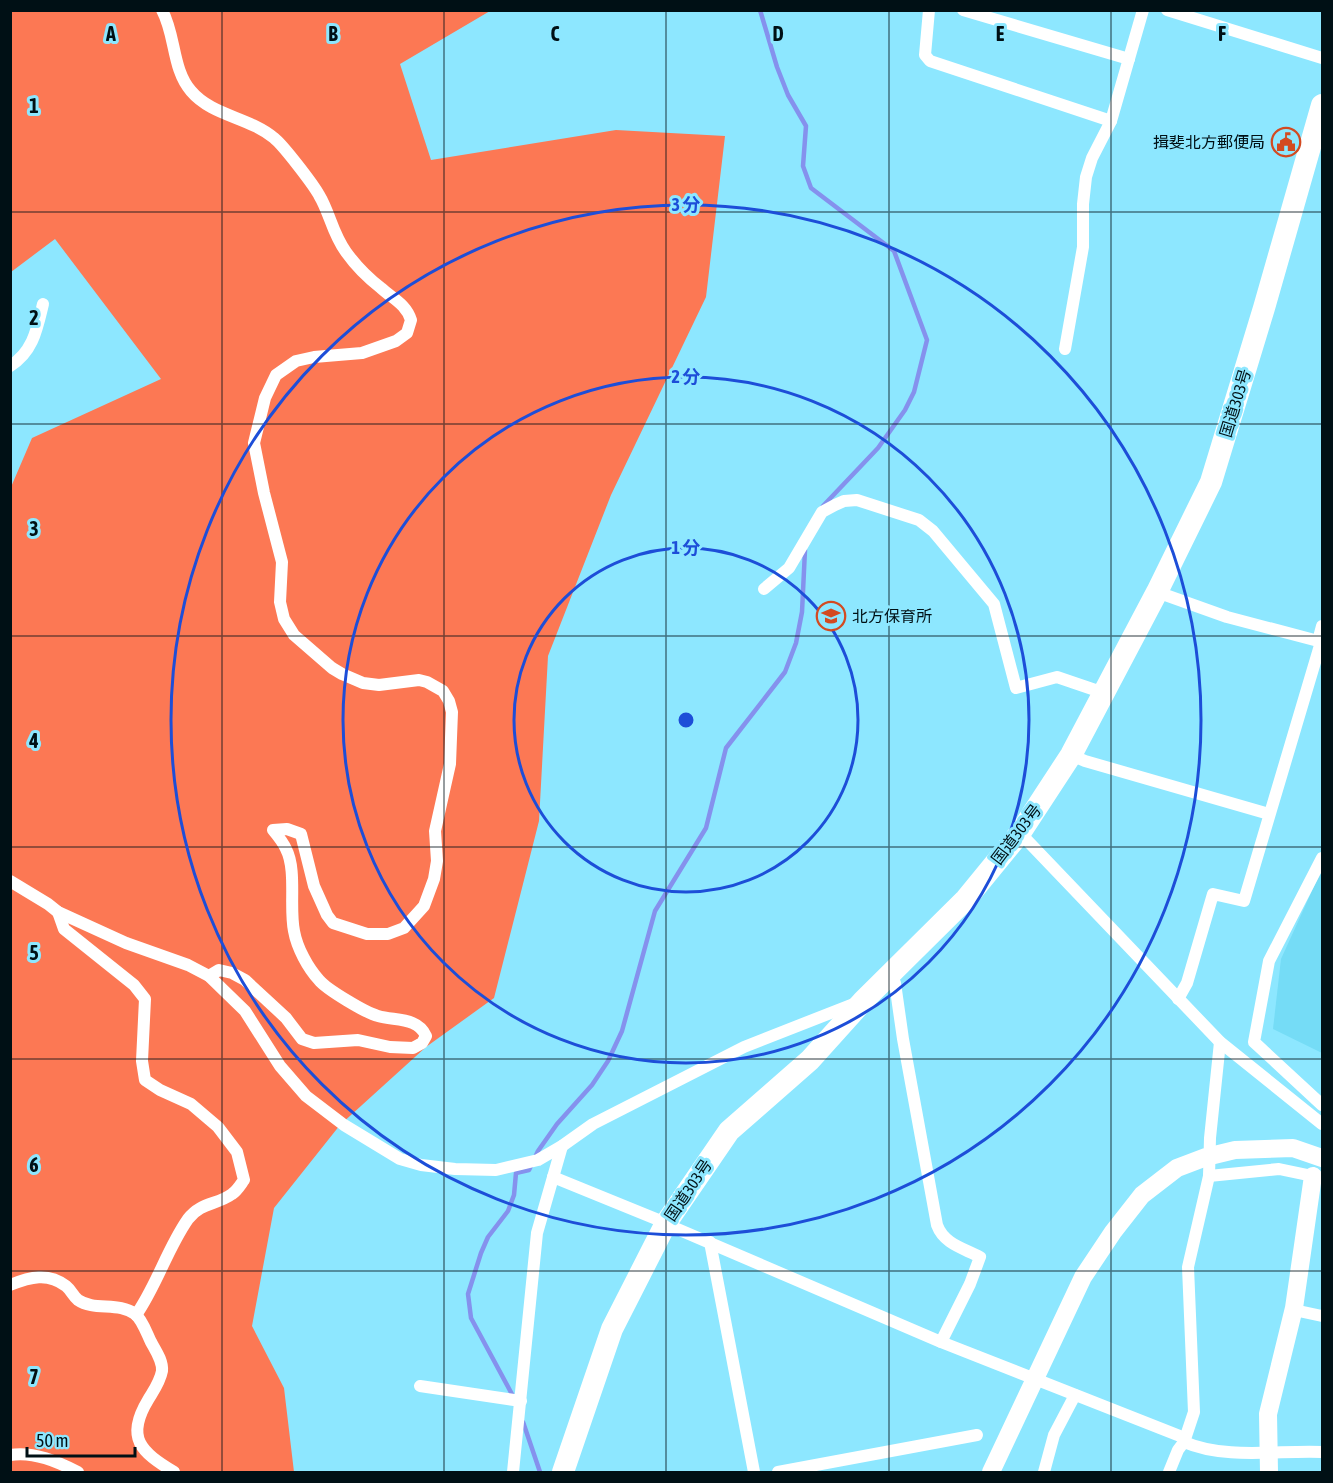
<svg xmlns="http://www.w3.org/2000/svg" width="1333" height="1483" font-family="'Asap Condensed','Noto Sans JP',sans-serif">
  <rect width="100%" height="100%" fill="#8de7ff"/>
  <path fill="#75dcf6" d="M 1322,869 L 1322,1053 L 1273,1029 L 1281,959 Z"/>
  <path fill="#fc7854" d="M 11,11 L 490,11 L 400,64 L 431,160 L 616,130 L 725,136 L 706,297 L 611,495 L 548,656 L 539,821 L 494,998 L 426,1047 L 340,1125 L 274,1208 L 252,1326 L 284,1388 L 294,1472 L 11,1472 L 11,487 L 32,438 L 161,379 L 55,239 L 11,272 Z"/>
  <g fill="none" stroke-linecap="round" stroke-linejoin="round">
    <g stroke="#8591ed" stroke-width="4.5">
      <path d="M 760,10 L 777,67 L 788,95 L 806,126 L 803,166 L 811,188 L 894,251 L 927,340 L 914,392 L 905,410 L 878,448 L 823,506"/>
      <path d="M 514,1398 L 471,1318 L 468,1294 L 481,1253 L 488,1237 L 508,1211 L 514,1195 L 516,1173 L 529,1170 L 538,1151 L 557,1124 L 592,1085 L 608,1061 L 622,1031 L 655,911 L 706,828 L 726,748 L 785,672 L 796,643 L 802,612 L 805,550"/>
      <path d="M 523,1422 L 540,1472"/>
    </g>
    <g stroke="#fff" stroke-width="12">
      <path d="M 162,10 C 176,36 172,69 191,91 C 212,116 249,117 274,138 C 283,145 313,184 319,195 C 330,213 332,233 346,252 C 356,266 368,278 381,288 C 393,299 406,304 411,320 L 407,333 L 396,341 L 362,353 L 314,357 L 296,361 L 276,375 L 265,398 L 254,443 L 264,493 L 282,562 L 280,602 L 284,619 L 294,635 L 332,668 L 342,674 L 363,683 L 379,685 L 419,680 L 427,682 L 443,691 L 449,701 L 452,712 L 450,764 L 435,831 L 437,861 L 434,879 L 424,906 L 404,928 L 388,934 L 367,934 L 333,923 L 327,915 L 314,886 L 301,834 L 287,829 L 273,830 C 278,836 283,842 286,849 C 297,870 289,907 294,931 C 297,948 308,968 319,980 C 326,989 366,1013 378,1016 C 395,1021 418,1017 426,1036 L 422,1043 L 413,1048 L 390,1047 L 358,1040 L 314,1043 L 302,1039 L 286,1018 L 245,980 L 232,973 L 219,970 L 209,976"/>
      <path d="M 929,10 L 925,55 L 930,61 L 1111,121 L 1143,10"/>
      <path d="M 963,10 L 1129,59"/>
      <path d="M 1167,10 L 1322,58"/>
      <path d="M 1065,349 L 1083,247 L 1083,204 L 1086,177 L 1092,158 L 1111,121"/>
      <path d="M 10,366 C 33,352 37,329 43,304"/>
      <path d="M 764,589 L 789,568 L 822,512 L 835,505 L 844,501 L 857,500 L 919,520 L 933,531 L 994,604 L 1016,688 L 1057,677 L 1104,693"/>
      <path d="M 1157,592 L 1227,617 L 1322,642"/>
      <path d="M 1318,641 L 1322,626"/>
      <path d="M 1071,755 L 1085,761 L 1269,814"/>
      <path d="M 1020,833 L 1220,1042 L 1322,1124"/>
      <path d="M 1322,858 L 1269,961 L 1254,1042 L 1322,1105"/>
      <path d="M 10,881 L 48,904 L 58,912 L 126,943 L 188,965 L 209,976 L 245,1011 L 280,1066 L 306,1096 L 344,1125 L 400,1159 L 421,1165 L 455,1169 L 496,1170 L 538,1160 L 562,1146 L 593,1124 L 744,1047 L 856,1003"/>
      <path d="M 58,912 L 64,929 L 134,985 L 145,999 L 142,1061 L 145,1080 L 160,1090 L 191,1104 L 218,1127 L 237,1152 L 244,1180 C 241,1184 237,1191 232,1194 C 217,1205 201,1202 188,1219 C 167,1249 157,1285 136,1315"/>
      <path d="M 889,974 L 895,983 L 903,1039 L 937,1225 C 944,1244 963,1248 980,1257 L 970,1284 L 941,1342"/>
      <path d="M 1178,999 L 1187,983 L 1213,894 L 1244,901 L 1321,642"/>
      <path d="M 1209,1176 L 1279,1169 L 1322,1178"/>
      <path d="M 553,1177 L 666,1223 L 675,1228 L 941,1342 L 1185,1438"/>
      <path d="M 710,1242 L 754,1472"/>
      <path d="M 10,1285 C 30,1277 48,1272 66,1286 C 71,1290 73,1296 78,1300 C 94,1311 119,1302 135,1314 C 142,1319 147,1334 151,1342 C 156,1351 163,1361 162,1371 C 160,1382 154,1390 148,1400 C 125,1438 141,1452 174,1472"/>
      <path d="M 1294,1310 L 1322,1316"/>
      <path d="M 420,1386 L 521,1401"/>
      <path d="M 1184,1442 C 1226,1460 1278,1450 1322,1452"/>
      <path d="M 10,1455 C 34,1451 58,1462 78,1472"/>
      <path d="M 513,1472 L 537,1233 L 562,1146"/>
      <path d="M 778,1472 L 977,1435"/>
      <path d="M 1044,1472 L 1054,1435 L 1075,1395"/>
      <path d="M 1169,1472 L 1178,1450 L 1184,1442 L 1194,1412 L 1188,1267 L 1209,1176 L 1210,1138 L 1220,1042"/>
    </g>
    <g stroke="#fff" stroke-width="18">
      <path d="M 991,1472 L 1083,1277 L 1113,1232 L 1142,1195 L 1177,1168 L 1206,1157 L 1235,1150 L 1293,1148 L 1322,1158"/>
      <path d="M 1269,1472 L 1268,1414 L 1294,1308 L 1313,1176"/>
    </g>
    <path stroke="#fff" stroke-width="22" d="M 563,1472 L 612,1329 L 666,1223 L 729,1131 L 810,1060 L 863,1001 L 966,899 L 1020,833 L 1071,755 L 1157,592 L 1211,482 L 1264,308 L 1322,105"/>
  </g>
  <path fill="none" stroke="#001015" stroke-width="1.5" stroke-opacity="0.55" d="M 222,10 L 222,1472M 444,10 L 444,1472M 666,10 L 666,1472M 889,10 L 889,1472M 1111,10 L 1111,1472M 10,212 L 1322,212M 10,424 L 1322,424M 10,636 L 1322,636M 10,847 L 1322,847M 10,1059 L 1322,1059M 10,1271 L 1322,1271"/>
  <g fill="none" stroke="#1d4ed8" stroke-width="3">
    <circle cx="686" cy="720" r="172"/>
    <circle cx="686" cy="720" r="343"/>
    <circle cx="686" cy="720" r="515"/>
  </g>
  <defs>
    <g id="civic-ring" transform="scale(1.5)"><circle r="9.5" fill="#8de7ff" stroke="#d34a21" stroke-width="1.5"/><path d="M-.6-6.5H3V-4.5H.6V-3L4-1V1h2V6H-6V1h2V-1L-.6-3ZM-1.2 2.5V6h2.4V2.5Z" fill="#d34a21"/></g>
    <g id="school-ring" transform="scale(1.5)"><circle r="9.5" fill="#8de7ff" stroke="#d34a21" stroke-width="1.5"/><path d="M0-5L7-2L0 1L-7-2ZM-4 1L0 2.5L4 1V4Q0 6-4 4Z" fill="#d34a21"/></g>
  </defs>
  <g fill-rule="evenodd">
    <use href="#civic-ring" x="1286" y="142"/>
    <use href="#school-ring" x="831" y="616"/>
  </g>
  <g text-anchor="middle" stroke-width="6" stroke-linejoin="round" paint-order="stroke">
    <g font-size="16" fill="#001015" stroke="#8de7ff" text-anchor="end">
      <text x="1265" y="148">揖斐北方郵便局</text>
      <text x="852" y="622" text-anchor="start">北方保育所</text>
    </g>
    <g font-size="16" fill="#001015" stroke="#8de7ff">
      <text transform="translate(1235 403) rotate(-73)" y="6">国道303号</text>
      <text transform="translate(1016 834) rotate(-53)" y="6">国道303号</text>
      <text transform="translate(688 1190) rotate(-56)" y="6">国道303号</text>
    </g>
  </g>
  <g font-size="20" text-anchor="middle" font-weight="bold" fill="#001015" stroke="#8de7ff" stroke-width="6" stroke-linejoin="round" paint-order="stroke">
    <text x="111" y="41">A</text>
    <text x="333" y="41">B</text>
    <text x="555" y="41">C</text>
    <text x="778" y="41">D</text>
    <text x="1000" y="41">E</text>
    <text x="1222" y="41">F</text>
    <text x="34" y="113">1</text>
    <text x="34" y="325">2</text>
    <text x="34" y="536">3</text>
    <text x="34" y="748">4</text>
    <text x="34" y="960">5</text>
    <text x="34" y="1172">6</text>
    <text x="34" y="1384">7</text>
  </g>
  <circle cx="686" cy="720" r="9" fill="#1d4ed8" stroke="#8de7ff" stroke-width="3"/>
  <g font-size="18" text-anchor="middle" font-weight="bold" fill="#1d4ed8" stroke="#8de7ff" stroke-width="6" stroke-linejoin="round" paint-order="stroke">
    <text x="686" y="211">3 分</text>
    <text x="686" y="383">2 分</text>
    <text x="686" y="554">1 分</text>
  </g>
  <rect width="1333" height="1483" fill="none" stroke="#001015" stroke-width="24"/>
  <path d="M27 1447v9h108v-9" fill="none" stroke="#001015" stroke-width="3"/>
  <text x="36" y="1447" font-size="18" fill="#001015" stroke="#8de7ff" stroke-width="4.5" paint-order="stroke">50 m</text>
</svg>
